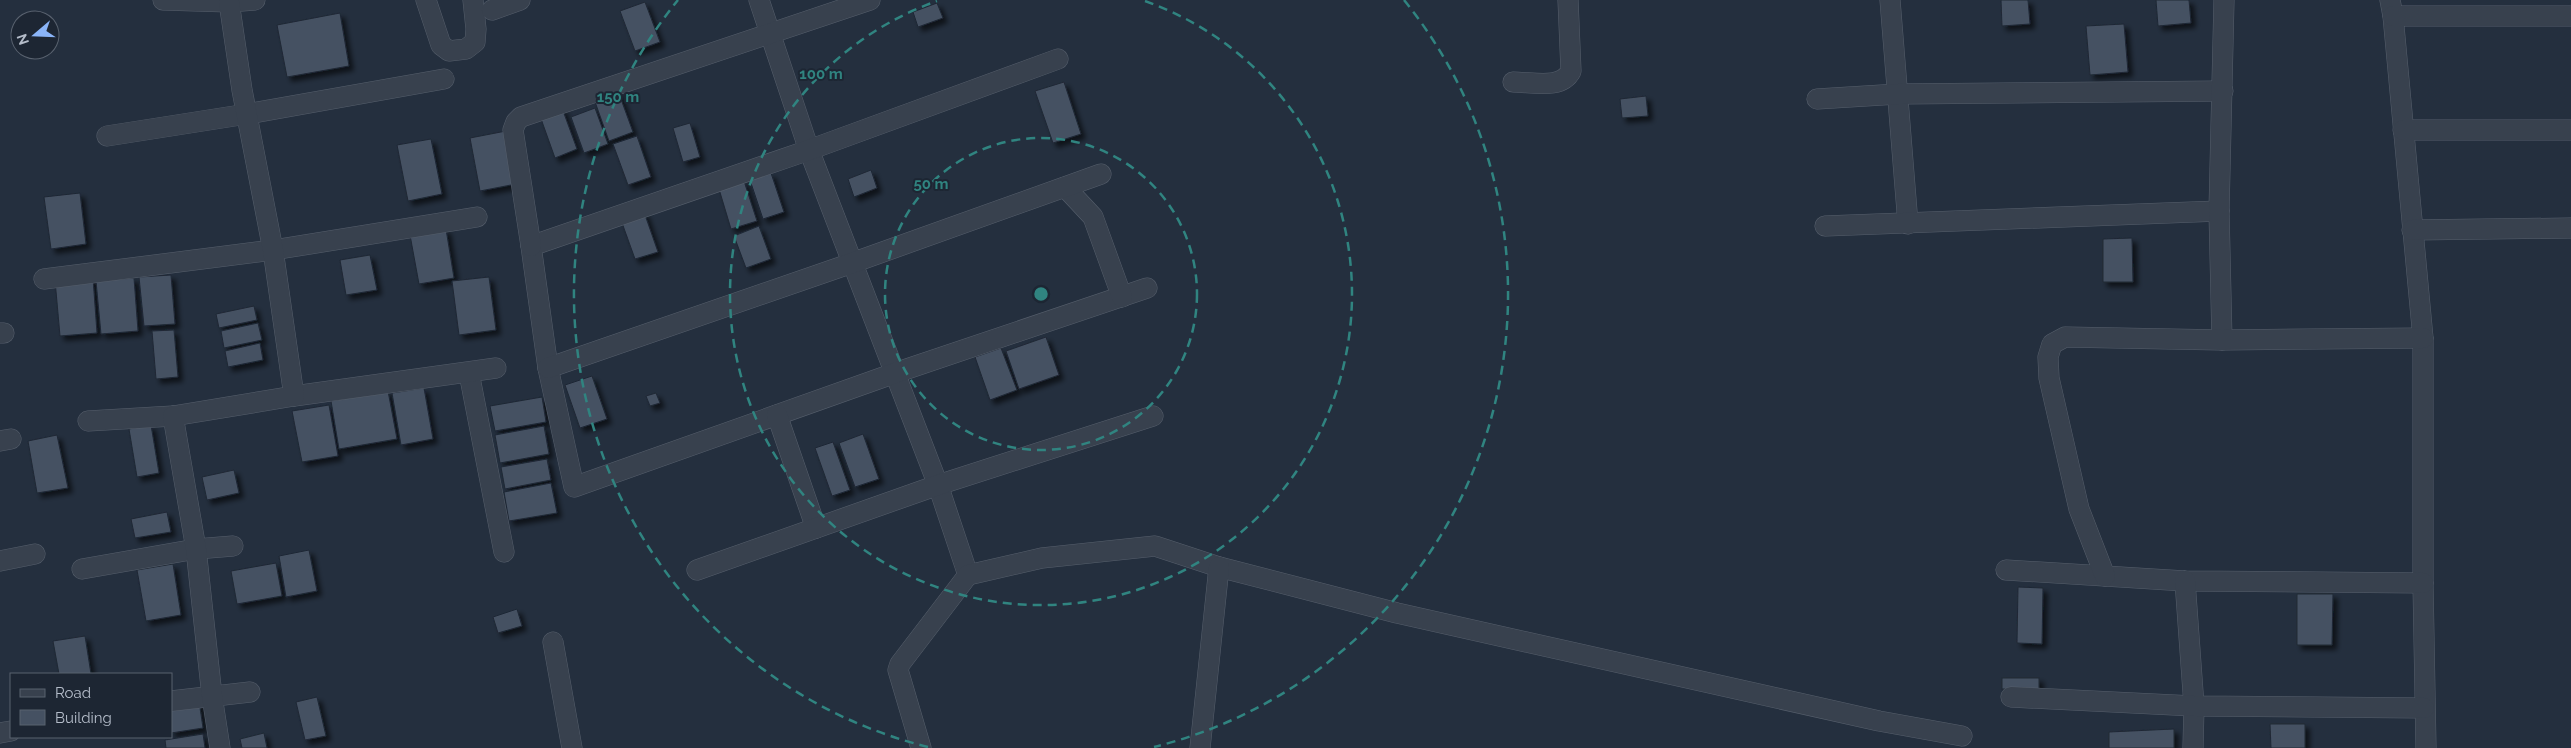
<svg xmlns="http://www.w3.org/2000/svg" width="2571" height="748" font-family="Raleway,sans-serif">
  <defs>
    <filter id="shadow"><feDropShadow dx="4.5" dy="4.5" stdDeviation="2.5" flood-color="#0009"/></filter>
  </defs>
  <rect width="100%" height="100%" fill="#242f3e"/>
  <g fill="#455162" stroke="#1f2835" filter="url(#shadow)">
    <path d="M 2001,0 L 2028,0 L 2030,24 L 2002,26 Z"/>
    <path d="M 2156,0 L 2189,0 L 2191,23 L 2158,26 Z"/>
    <path d="M 645,2 L 660,42 L 635,51 L 620,11 Z"/>
    <path d="M 937,3 L 943,18 L 918,27 L 913,12 Z"/>
    <path d="M 340,13 L 349,66 L 287,77 L 277,25 Z"/>
    <path d="M 2124,24 L 2128,72 L 2090,75 L 2086,26 Z"/>
    <path d="M 1064,82 L 1081,134 L 1053,143 L 1035,91 Z"/>
    <path d="M 618,91 L 633,132 L 609,141 L 594,99 Z"/>
    <path d="M 1646,96 L 1648,116 L 1622,118 L 1620,99 Z"/>
    <path d="M 562,108 L 577,149 L 555,158 L 540,116 Z"/>
    <path d="M 595,108 L 608,144 L 584,153 L 571,117 Z"/>
    <path d="M 690,123 L 700,157 L 683,162 L 673,128 Z"/>
    <path d="M 506,131 L 516,184 L 480,191 L 470,138 Z"/>
    <path d="M 637,136 L 651,177 L 628,185 L 613,144 Z"/>
    <path d="M 431,139 L 442,194 L 408,201 L 397,145 Z"/>
    <path d="M 871,170 L 877,188 L 854,197 L 848,179 Z"/>
    <path d="M 771,173 L 784,212 L 763,219 L 750,180 Z"/>
    <path d="M 744,181 L 757,221 L 731,229 L 719,189 Z"/>
    <path d="M 80,193 L 86,244 L 51,249 L 44,197 Z"/>
    <path d="M 644,212 L 658,252 L 635,259 L 621,220 Z"/>
    <path d="M 759,226 L 771,259 L 746,268 L 734,236 Z"/>
    <path d="M 446,229 L 454,278 L 419,284 L 410,235 Z"/>
    <path d="M 2132,238 L 2133,282 L 2103,282 L 2103,239 Z"/>
    <path d="M 370,255 L 377,290 L 346,295 L 340,260 Z"/>
    <path d="M 171,275 L 175,324 L 144,326 L 139,277 Z"/>
    <path d="M 489,277 L 496,330 L 459,335 L 452,281 Z"/>
    <path d="M 93,278 L 97,333 L 60,336 L 55,280 Z"/>
    <path d="M 134,278 L 138,331 L 101,334 L 96,281 Z"/>
    <path d="M 254,306 L 257,320 L 219,328 L 216,314 Z"/>
    <path d="M 258,323 L 262,340 L 224,348 L 221,331 Z"/>
    <path d="M 174,330 L 178,377 L 156,379 L 152,331 Z"/>
    <path d="M 1046,337 L 1059,375 L 1019,389 L 1006,351 Z"/>
    <path d="M 260,343 L 263,360 L 228,367 L 225,351 Z"/>
    <path d="M 1001,348 L 1017,390 L 990,400 L 975,357 Z"/>
    <path d="M 592,376 L 607,419 L 580,428 L 565,385 Z"/>
    <path d="M 424,388 L 433,439 L 401,445 L 392,393 Z"/>
    <path d="M 388,391 L 397,439 L 339,449 L 331,401 Z"/>
    <path d="M 656,393 L 660,403 L 650,406 L 646,396 Z"/>
    <path d="M 542,397 L 546,422 L 495,431 L 490,406 Z"/>
    <path d="M 329,405 L 338,456 L 302,462 L 292,411 Z"/>
    <path d="M 151,425 L 159,473 L 137,477 L 129,429 Z"/>
    <path d="M 544,426 L 549,454 L 500,463 L 495,435 Z"/>
    <path d="M 863,434 L 879,479 L 855,487 L 839,443 Z"/>
    <path d="M 57,435 L 68,488 L 37,493 L 28,441 Z"/>
    <path d="M 833,442 L 850,490 L 832,496 L 815,448 Z"/>
    <path d="M 547,459 L 551,480 L 505,489 L 501,467 Z"/>
    <path d="M 234,470 L 239,493 L 207,500 L 202,477 Z"/>
    <path d="M 551,483 L 557,513 L 509,521 L 504,492 Z"/>
    <path d="M 167,512 L 171,532 L 135,538 L 131,519 Z"/>
    <path d="M 309,550 L 317,591 L 286,597 L 279,556 Z"/>
    <path d="M 276,563 L 282,596 L 237,604 L 231,571 Z"/>
    <path d="M 173,564 L 181,615 L 146,621 L 137,570 Z"/>
    <path d="M 2018,587 L 2043,588 L 2042,644 L 2017,643 Z"/>
    <path d="M 2297,594 L 2333,594 L 2332,645 L 2297,645 Z"/>
    <path d="M 517,609 L 522,626 L 498,633 L 493,617 Z"/>
    <path d="M 85,636 L 91,674 L 59,674 L 53,641 Z"/>
    <rect x="2002" y="678" width="37" height="11"/>
    <path d="M 317,697 L 326,736 L 305,740 L 296,702 Z"/>
    <path d="M 199,701 L 203,728 L 171,733 L 171,706 Z"/>
    <path d="M 2270,724 L 2305,724 L 2305,748 L 2271,748 Z"/>
    <path d="M 2174,729 L 2174,748 L 2109,748 L 2109,732 Z"/>
    <path d="M 264,733 L 267,748 L 242,748 L 240,739 Z"/>
    <path d="M 203,734 L 205,748 L 166,748 L 165,740 Z"/>
  </g>
  <g fill="none" stroke-linecap="round" stroke-linejoin="round">
    <g stroke="#565f6c" stroke-width="21">
      <g id="minor">
        <path d="M 163,0 L 229,2 L 255,0"/>
        <path d="M 426,0 L 441,45 L 449,51 L 466,49 L 475,42 L 476,29 L 473,0"/>
        <path d="M 759,0 L 809,150 L 938,485 L 968,575"/>
        <path d="M 1890,0 L 1908,224"/>
        <path d="M 2390,0 L 2393,16 L 2423,338 L 2423,583 L 2426,748"/>
        <path d="M 492,10 L 520,0"/>
        <path d="M 2393,16 L 2571,16"/>
        <path d="M 1058,59 L 809,150 L 531,246 L 548,368 L 574,487 L 895,373 L 1147,288"/>
        <path d="M 1513,82 C 1533,82 1561,90 1571,71 L 1568,0"/>
        <path d="M 1817,99 L 1898,94 L 2223,91"/>
        <path d="M 2403,130 L 2571,130"/>
        <path d="M 107,136 L 247,114 L 444,79"/>
        <path d="M 1065,187 L 1093,217 L 1122,297"/>
        <path d="M 1825,226 L 2219,211"/>
        <path d="M 2412,230 L 2571,228"/>
        <path d="M 531,246 L 513,130 L 516,122 L 521,117 L 870,0"/>
        <path d="M 44,279 L 273,250 L 477,217"/>
        <path d="M 0,333 L 4,333"/>
        <path d="M 2222,340 L 2219,211 L 2224,0"/>
        <path d="M 548,368 L 852,263 L 1101,174"/>
        <path d="M 469,373 L 504,552"/>
        <path d="M 294,396 L 496,368"/>
        <path d="M 777,415 L 816,528"/>
        <path d="M 88,421 L 173,416"/>
        <path d="M 0,441 L 11,439"/>
        <path d="M 0,561 L 35,554"/>
        <path d="M 82,569 L 196,549 L 233,546"/>
        <path d="M 697,570 L 938,485 L 1153,416"/>
        <path d="M 2006,570 L 2185,581 L 2423,583"/>
        <path d="M 2105,576 L 2079,509 L 2049,378 L 2048,357 L 2052,344 L 2065,337 L 2222,340 L 2423,338"/>
        <path d="M 2185,581 L 2194,706 L 2193,748"/>
        <path d="M 553,642 L 572,748"/>
        <path d="M 2011,697 L 2194,706 L 2424,708"/>
        <path d="M 171,701 L 250,692"/>
        <path d="M 0,733 L 11,731"/>
        <path d="M 220,748 L 212,696 L 196,549 L 173,416 L 294,396 L 273,250 L 242,90 L 229,2"/>
        <path d="M 921,748 L 898,670 L 900,664 L 968,575 L 1042,558 L 1155,546 L 1219,567 L 1397,613 L 1879,721 L 1962,736"/>
        <path d="M 1200,748 L 1219,567"/>
      </g>
    </g>
    <use href="#minor" stroke="#38414e" stroke-width="20"/>
  </g>
  <g fill="none" stroke="#308480" stroke-width="2.5" stroke-dasharray="9 6">
    <circle cx="1041" cy="294" r="156"/>
    <path d="M1145 1A311 311 0 1 1 937 1"/>
    <path d="M928 747A467 467 0 0 1 678 0M1404 0A467 467 0 0 1 1154 747"/>
  </g>
  <circle cx="1041" cy="294" r="8" fill="#308480" stroke="#1d2633" stroke-width="2.5"/>
  <g font-size="15" text-anchor="middle" font-weight="bold" fill="#308480" stroke="#1d2633" stroke-width="4" stroke-linejoin="round" paint-order="stroke">
    <text x="821" y="79">100 m</text>
    <text x="618" y="102">150 m</text>
    <text x="931" y="189">50 m</text>
  </g>
  <rect x="10" y="673" width="162" height="65" fill="#1d2633" stroke="#59626f"/>
  <rect x="20" y="689" width="25" height="8" fill="#38414e" stroke="#59626f"/>
  <text x="55" y="698" font-size="15" fill="#b4bcc9">Road</text>
  <rect x="20" y="710" width="25" height="15" fill="#455162" stroke="#59626f"/>
  <text x="55" y="723" font-size="15" fill="#b4bcc9">Building</text>
  <g transform="translate(35 35) rotate(251)"><circle r="24" fill="#1d2633" stroke="#59626f"/>
  <path d="M0-4L9 19L0 12L-9 19Z" fill="#8ab4f8"/>
  <text y="-8" font-size="14" font-weight="bold" text-anchor="middle" fill="#b4bcc9">N</text>
  </g>
</svg>
